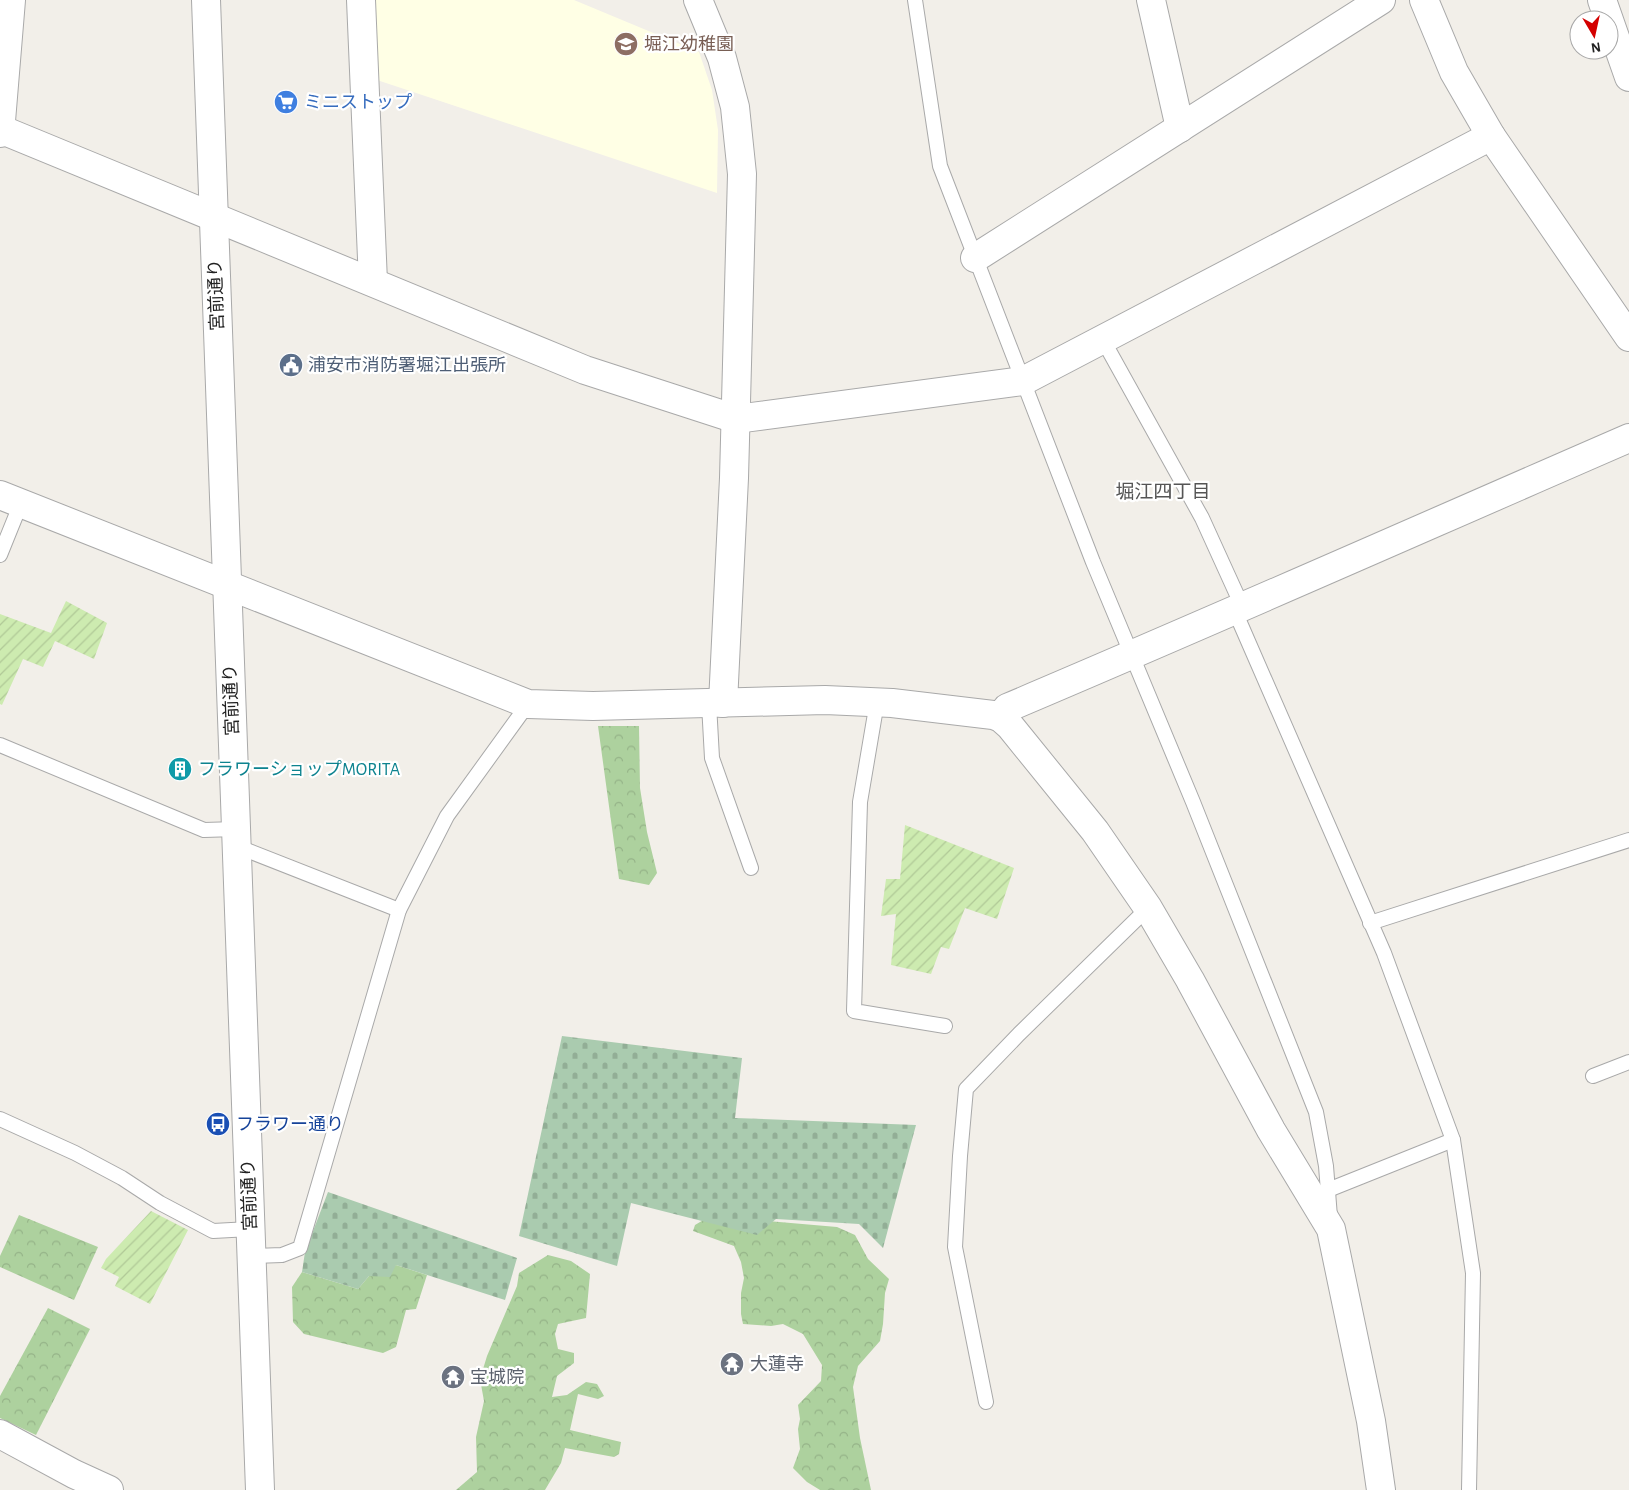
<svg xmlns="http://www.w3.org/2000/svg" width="1629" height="1490" font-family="'Alegreya Sans','Noto Sans JP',sans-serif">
  <defs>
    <pattern id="forest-crowns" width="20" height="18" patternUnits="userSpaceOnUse" patternTransform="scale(1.25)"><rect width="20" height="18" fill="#add19e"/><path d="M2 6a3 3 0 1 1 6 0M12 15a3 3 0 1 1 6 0" fill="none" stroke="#95b388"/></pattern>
    <pattern id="cemetery-stones" width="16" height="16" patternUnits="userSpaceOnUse" patternTransform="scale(1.25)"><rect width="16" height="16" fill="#aacbaf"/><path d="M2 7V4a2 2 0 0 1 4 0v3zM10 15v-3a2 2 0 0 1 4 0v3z" fill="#92ae96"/></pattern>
    <pattern id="garden-furrows" width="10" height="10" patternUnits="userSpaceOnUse" patternTransform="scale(1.25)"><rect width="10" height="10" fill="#cdebb0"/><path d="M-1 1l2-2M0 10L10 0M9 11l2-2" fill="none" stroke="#b0c997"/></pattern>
  </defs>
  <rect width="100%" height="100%" fill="#f2efe9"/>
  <path fill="#ffffe5" d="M 375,0 L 574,0 L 699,52 L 712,90 L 718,130 L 717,193 L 377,80 Z"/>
  <g fill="url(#forest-crowns)">
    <path d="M 598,726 L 639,726 L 640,788 L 647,832 L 657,873 L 649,885 L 619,879 Z"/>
    <path d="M 19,1215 L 98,1247 L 74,1300 L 0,1267 L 0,1256 Z"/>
    <path d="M 710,1216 L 837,1227 L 855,1235 L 868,1259 L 889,1279 L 885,1293 L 883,1324 L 880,1341 L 858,1366 L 853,1387 L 860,1438 L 871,1490 L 820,1490 L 807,1482 L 793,1468 L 800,1449 L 798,1429 L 800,1419 L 798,1405 L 821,1381 L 822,1365 L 803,1334 L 783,1324 L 771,1326 L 743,1324 L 741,1314 L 741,1293 L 744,1278 L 741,1262 L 734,1246 L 693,1231 L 695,1225 Z"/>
    <path d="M 548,1255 L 571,1261 L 590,1274 L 586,1318 L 558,1324 L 555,1334 L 558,1349 L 574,1353 L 574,1363 L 557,1376 L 552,1397 L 567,1395 L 586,1382 L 597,1384 L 604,1396 L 598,1399 L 578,1394 L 570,1430 L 621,1442 L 619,1454 L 614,1457 L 565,1448 L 561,1463 L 545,1490 L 456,1490 L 477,1472 L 476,1437 L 484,1401 L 480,1379 L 487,1356 L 517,1286 L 519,1273 Z"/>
    <path d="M 396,1265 L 427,1275 L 416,1309 L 406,1310 L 396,1347 L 383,1353 L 304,1334 L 293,1322 L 292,1287 L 302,1272 L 358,1289 L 369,1276 Z"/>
    <path d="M 48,1308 L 90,1329 L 36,1435 L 0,1418 L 0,1396 Z"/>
  </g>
  <g fill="url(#cemetery-stones)">
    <path d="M 562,1036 L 742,1058 L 735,1118 L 916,1125 L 883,1248 L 859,1224 L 776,1219 L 757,1235 L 631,1203 L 617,1266 L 519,1236 Z"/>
    <path d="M 328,1192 L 517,1258 L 505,1300 L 396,1265 L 390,1277 L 369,1276 L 358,1289 L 302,1272 L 305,1252 Z"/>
  </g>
  <g fill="url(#garden-furrows)">
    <path d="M 66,601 L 107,623 L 94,659 L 55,641 L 43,667 L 23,659 L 2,705 L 0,704 L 0,614 L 51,633 Z"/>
    <path d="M 905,825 L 1014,868 L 997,919 L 965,908 L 949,949 L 941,947 L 931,974 L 891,965 L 896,914 L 881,916 L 886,879 L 900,879 Z"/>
    <path d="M 151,1211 L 188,1230 L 150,1304 L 115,1286 L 119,1277 L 101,1268 L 106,1259 Z"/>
  </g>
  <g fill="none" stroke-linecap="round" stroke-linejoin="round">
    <g stroke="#a9a9a9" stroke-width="16">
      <g id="service">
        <path d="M 915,0 L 940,166 L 1093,562 L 1193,802 L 1316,1112 L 1326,1166 L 1330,1217"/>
        <path d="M 1103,340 L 1202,518 L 1242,606"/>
        <path d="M 0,555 L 21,503"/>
        <path d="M 1234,609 L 1384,953 L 1453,1140 L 1473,1273 L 1469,1490"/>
        <path d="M 877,702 L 860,802 L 854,1011 L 945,1026"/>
        <path d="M 709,704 L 712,758 L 751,868"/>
        <path d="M 0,745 L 204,830 L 236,829"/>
        <path d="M 236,846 L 399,910"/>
        <path d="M 1370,923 L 1629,840"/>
        <path d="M 1593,1076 L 1629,1062"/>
        <path d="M 0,1119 L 75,1153 L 122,1178 L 160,1203 L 213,1231 L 250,1229"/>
        <path d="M 1328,1190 L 1453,1140"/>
        <path d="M 251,1256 L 282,1255 L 300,1248 L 399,910 L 447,816 L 528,704"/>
        <path d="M 986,1402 L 955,1247 L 960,1156 L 966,1089 L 1019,1034 L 1148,908"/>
      </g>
    </g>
    <g stroke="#a9a9a9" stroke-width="30">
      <g id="minor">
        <path d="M 361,0 L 373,282"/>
        <path d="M 698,0 L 722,58 L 735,107 L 742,174 L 734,478 L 723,703"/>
        <path d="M 1151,0 L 1180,128"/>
        <path d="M 1424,0 L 1454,72 L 1491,136 L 1629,337"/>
        <path d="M 1602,0 L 1629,77"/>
        <path d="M 0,129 L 585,370 L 736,419 L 1023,381 L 1491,136"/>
        <path d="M 0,133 L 11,0"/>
        <path d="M 975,258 L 1381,0"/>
        <path d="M 0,495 L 528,704 L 593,706 L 825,700 L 892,703 L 993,715 L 1001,718 L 1010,726 L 1095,831 L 1148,908 L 1190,980 L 1271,1130 L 1331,1229 L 1371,1421 L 1381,1490"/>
        <path d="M 1001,718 L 1007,708 C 1215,620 1422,528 1629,438"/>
        <path d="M 0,1434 L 74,1474 L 109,1490"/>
      </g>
    </g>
    <g stroke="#a9a9a9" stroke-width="30">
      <path id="tertiary" d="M 206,0 L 260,1490"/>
    </g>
    <use href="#service" stroke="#fff" stroke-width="14"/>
    <use href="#minor" stroke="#fff" stroke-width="28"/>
    <use href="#tertiary" stroke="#fff" stroke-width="28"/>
  </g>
  <defs>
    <g id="school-disc" transform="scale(1.25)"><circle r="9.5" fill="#8d6e63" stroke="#fff"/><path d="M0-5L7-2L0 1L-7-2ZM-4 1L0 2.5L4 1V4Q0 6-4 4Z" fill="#fff"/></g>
    <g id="supermarket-disc" transform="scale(1.25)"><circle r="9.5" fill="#3f7fe0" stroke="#fff"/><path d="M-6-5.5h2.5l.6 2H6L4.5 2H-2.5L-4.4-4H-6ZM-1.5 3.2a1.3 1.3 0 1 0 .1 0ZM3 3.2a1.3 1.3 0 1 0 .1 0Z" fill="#fff"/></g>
    <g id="civic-disc" transform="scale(1.25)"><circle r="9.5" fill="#5c6f8a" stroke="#fff"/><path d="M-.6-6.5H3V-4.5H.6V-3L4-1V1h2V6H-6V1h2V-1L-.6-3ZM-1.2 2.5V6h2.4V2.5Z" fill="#fff"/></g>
    <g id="building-disc" transform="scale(1.25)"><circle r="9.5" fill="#0f9aa8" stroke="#fff"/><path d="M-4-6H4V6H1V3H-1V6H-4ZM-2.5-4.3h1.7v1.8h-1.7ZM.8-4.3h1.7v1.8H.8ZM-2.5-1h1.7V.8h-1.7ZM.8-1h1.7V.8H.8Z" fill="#fff"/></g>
    <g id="bus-disc" transform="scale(1.25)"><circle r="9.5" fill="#1a4fb4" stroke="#fff"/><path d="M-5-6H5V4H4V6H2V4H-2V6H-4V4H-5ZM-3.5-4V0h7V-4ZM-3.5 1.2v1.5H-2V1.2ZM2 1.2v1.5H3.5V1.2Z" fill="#fff"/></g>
    <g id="temple-disc" transform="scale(1.25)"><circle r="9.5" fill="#6b7280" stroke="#fff"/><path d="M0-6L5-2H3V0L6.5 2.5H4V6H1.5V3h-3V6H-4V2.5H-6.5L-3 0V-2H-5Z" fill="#fff"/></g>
  </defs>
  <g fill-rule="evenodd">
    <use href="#school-disc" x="626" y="44"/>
    <use href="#supermarket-disc" x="286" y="102"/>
    <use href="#civic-disc" x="291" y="365"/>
    <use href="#building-disc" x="180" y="769"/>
    <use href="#bus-disc" x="218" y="1124"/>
    <use href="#temple-disc" x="732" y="1364"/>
    <use href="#temple-disc" x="453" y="1377"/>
  </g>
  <g text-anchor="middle" stroke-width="4.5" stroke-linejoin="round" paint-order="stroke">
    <g font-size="18" fill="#785e54" stroke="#fff" text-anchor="start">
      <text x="644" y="50">堀江幼稚園</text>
    </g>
    <g font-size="18" fill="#366cbe" stroke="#fff" text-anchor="start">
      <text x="304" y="108">ミニストップ</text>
    </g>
    <g font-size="18" fill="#222" stroke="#fff">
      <text transform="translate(216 295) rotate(-92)" y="6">宮前通り</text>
      <text transform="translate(231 700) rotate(-92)" y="6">宮前通り</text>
      <text transform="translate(249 1195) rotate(-92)" y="6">宮前通り</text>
    </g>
    <g font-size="18" fill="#4e5e75" stroke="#fff" text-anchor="start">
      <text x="308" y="371">浦安市消防署堀江出張所</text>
    </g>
    <g font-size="18" fill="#0d838f" stroke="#fff" text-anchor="start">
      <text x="198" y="775">フラワーショップMORITA</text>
    </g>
    <g font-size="18" fill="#164399" stroke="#fff" text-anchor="start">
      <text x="236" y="1130">フラワー通り</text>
    </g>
    <g font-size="18" fill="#5b616d" stroke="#fff" text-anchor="start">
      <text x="750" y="1370">大蓮寺</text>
      <text x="470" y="1383">宝城院</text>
    </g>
    <g font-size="19" fill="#555" stroke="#fff">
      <text x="1163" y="498">堀江四丁目</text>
    </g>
  </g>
  <g transform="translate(1594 35) rotate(171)"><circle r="24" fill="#ffffff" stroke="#a7a7a7"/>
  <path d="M0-4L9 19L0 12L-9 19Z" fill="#d40000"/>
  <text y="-8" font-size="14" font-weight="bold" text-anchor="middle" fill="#222222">N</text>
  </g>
</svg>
